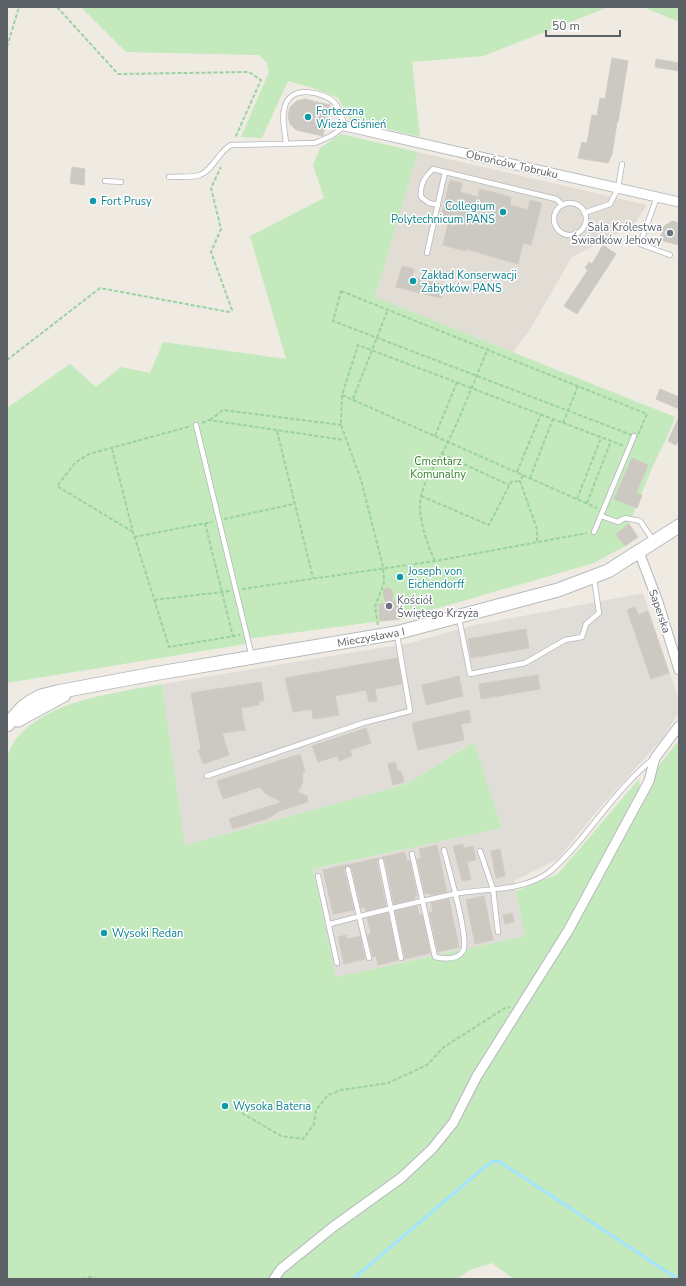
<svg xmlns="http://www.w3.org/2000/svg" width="686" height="1286" font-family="'Nunito Sans',sans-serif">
  <rect width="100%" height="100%" fill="#efebe3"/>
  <path fill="#e0ddd8" d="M 643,593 L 679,700 L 679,712 L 663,738 L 601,806 L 558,859 L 514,881 L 525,936 L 336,977 L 313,869 L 502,828 L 473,742 L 406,784 L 185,845 L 162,684 L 410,643 L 470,626 Z"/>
  <path fill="#e1dcd4" d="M 418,152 L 647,205 L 630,231 L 626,229 L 572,257 L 529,331 L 513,352 L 375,297 Z"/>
  <g fill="#c4e9bd">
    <path d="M 81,7 L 609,7 L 483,56 L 412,62 L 420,137 L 350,120 L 338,98 L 316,89 L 288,81 L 262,138 L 241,137 L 269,72 L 267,63 L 259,55 L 126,52 Z"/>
    <path d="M 643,7 L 679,7 L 679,22 Z"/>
    <path d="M 341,134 L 418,152 L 375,297 L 675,417 L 666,439 L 652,468 L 629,524 L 616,534 L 625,546 L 594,563 L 397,620 L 374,622 L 246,639 L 246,644 L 7,683 L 7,408 L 70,364 L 96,387 L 121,367 L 150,373 L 163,342 L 286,359 L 250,236 L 324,198 L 313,165 L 320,148 Z"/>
    <path d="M 162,684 L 185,845 L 406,784 L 474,742 L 502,828 L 313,869 L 336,977 L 525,936 L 516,891 L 558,874 L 639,779 L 640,788 L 592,879 L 610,863 L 650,787 L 660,764 L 679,740 L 679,1279 L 514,1279 L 492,1263 L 470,1270 L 457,1279 L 7,1279 L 7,756 C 10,750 12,744 16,739 C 49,699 113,694 162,684 Z"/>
  </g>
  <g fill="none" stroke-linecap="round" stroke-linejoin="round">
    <path stroke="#a3e5ff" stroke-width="3" d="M 353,1279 L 487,1165 L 494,1161 L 500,1162 L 678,1279"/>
  </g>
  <g fill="#ccc8c2" stroke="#d4cbc1">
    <path d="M 612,58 L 628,61 L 618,122 L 617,122 L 612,154 L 608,163 L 578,158 L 582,142 L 587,143 L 592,115 L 597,116 L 600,98 L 605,99 Z"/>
    <path d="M 656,59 L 679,63 L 679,71 L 655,67 Z"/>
    <path d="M 305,99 L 330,105 L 323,136 L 296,130 L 290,124 L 288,115 L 290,107 L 297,101 Z"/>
    <path d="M 72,167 L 85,169 L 84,185 L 70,183 Z"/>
    <path d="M 450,180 L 462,183 L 460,192 L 478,197 L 480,189 L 511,197 L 510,205 L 528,210 L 530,200 L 542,203 L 531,245 L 523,243 L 518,264 L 466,249 L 465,251 L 443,245 L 448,224 L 440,222 Z"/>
    <path d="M 672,221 L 679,223 L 679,245 L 660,240 L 663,227 Z"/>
    <path d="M 603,245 L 616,254 L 577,314 L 564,306 L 588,270 L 585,268 L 589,262 L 592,264 Z"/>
    <path d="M 402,266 L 414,269 L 412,277 L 444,285 L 441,298 L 396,287 Z"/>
    <path d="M 660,389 L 679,397 L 679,409 L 656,399 Z"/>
    <path d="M 679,417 L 679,439 L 676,445 L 668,441 Z"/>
    <path d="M 632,458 L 648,465 L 636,493 L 642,495 L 637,508 L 614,499 Z"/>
    <path d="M 629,524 L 638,537 L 625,546 L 616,534 Z"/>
    <path d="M 390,588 L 393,593 L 392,601 L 398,601 L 400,619 L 380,621 L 379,604 L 386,603 L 383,594 L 384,589 Z"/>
    <path d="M 635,607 L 638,615 L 648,611 L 669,673 L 651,679 L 627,610 Z"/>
    <path d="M 526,629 L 529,648 L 471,658 L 468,639 Z"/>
    <path d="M 397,658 L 402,684 L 375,689 L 377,701 L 369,702 L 366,690 L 335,696 L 339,715 L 313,719 L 312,709 L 293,712 L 285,678 Z"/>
    <path d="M 538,675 L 540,689 L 481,699 L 479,684 Z"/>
    <path d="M 459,676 L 463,696 L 426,705 L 422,685 Z"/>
    <path d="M 261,682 L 264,700 L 259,701 L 259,705 L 241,708 L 245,730 L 222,733 L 229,755 L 203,764 L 198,750 L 201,749 L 191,693 Z"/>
    <path d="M 469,710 L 471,722 L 461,724 L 464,740 L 418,750 L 412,723 Z"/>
    <path d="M 366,728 L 371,743 L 350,750 L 352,756 L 339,761 L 337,756 L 318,762 L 312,746 Z"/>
    <path d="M 300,754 L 305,772 L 302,773 L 303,782 L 298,792 L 307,796 L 308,802 L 279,811 L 269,818 L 233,829 L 229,819 L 282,802 L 266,794 L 260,787 L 223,799 L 217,781 Z"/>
    <path d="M 395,762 L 398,771 L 401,771 L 404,782 L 393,785 L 388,764 Z"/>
    <path d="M 463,844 L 464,848 L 473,846 L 476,860 L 467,862 L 471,879 L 462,881 L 453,846 Z"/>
    <path d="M 437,845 L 447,892 L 430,895 L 429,893 L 425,894 L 417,859 L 421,858 L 419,849 Z"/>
    <path d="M 500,849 L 505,876 L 496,878 L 491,851 Z"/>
    <path d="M 405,852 L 407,861 L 410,860 L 417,896 L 415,896 L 415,899 L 394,904 L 385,860 L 382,857 Z"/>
    <path d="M 378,858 L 377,862 L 386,906 L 366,911 L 365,907 L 361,908 L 352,868 L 348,865 L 344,870 L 354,910 L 333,914 L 323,870 Z"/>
    <path d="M 484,896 L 493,940 L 475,944 L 466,900 Z"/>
    <path d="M 449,899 L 459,947 L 438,952 L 429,912 L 433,912 L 431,903 Z"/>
    <path d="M 417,906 L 419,915 L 422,914 L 430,953 L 405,959 L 395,911 Z"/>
    <path d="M 388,913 L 398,960 L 378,965 L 376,956 L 373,957 L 367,935 L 371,934 L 367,918 Z"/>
    <path d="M 512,913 L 514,922 L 505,924 L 503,915 Z"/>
    <path d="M 346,935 L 347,939 L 360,936 L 365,959 L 344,964 L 338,937 Z"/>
  </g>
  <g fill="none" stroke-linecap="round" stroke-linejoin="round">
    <g stroke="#b4b7bb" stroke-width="6">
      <g id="lane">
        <path d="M 169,177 C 178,176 191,178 200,175 C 213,170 219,151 231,145 L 315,143 L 331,136 L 345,126 C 342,119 340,108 335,103 C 323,91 291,85 285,106 C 281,117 285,131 286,143"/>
        <path d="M 105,181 L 121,182"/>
        <path d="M 657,197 L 640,244 L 670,255"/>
        <circle cx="570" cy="219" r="16"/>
        <path d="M 438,205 L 429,203 L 421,197 C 420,184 424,178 433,169 L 445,172"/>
        <path d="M 584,213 L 610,204 L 618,188 L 622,164"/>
        <path d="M 427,253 L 445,172 L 556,199 L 563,205"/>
        <path d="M 196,425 L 252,657"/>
        <path d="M 601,516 L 618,522 L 625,518 L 640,521 L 653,540"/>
        <path d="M 594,532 L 634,436"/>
        <path d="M 459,618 L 470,674 L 525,663 L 565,640 L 582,637 L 586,624 L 599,613 L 594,578"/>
        <path d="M 207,776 L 363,723 L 410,711 L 397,635"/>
        <path d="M 480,851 L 493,889 L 498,932"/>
        <path d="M 412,854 L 435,957 C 444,959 457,961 463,951 C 470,940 448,867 444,850"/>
        <path d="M 381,861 L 401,958"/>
        <path d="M 348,869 L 369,958"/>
        <path d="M 318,876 L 337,963"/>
        <path d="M 330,924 C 371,913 412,903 454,894 C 485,888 521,892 548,873 C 561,863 571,851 582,838 C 604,811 626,781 653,759"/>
      </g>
    </g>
    <g stroke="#b4b7bb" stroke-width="11">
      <g id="street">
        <path d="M 345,126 L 679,202"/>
        <path d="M 639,552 L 658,602 L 679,670"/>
        <path d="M 274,1279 L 281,1269 L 333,1227 L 401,1178 L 432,1149 L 453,1123 L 477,1076 L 568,931 L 649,781 L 655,758 L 679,726"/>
      </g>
    </g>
    <g stroke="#b5babe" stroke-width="15">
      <g id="secondary">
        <path d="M 18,720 L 64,695"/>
        <path d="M 7,725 L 22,708 L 30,702 L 41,696 L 57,692 L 153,674 L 396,633 L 558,590 L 608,571 L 679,526"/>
      </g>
    </g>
    <g stroke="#9ad2a1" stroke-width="2" stroke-dasharray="4 2" stroke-linecap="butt">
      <path d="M 57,7 L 118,74 L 249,72 L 261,80 L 235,138"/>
      <path d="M 7,47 L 19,7"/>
      <path d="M 341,291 L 647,414 L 637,437 L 333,321 Z"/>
      <path d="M 7,360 L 100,288 L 229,312 L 232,310 L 211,252 L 221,229 L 211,188 L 221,167"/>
      <path d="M 342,395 L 597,508"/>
      <path d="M 353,399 L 388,309"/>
      <path d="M 210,420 L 223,410 L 341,425"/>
      <path d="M 202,423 L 209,420 L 344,440"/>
      <path d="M 563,423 L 578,386"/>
      <path d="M 277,431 L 313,578"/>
      <path d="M 435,436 L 457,382"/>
      <path d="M 112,449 L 133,532 L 169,647 L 240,635"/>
      <path d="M 442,454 L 509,485"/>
      <path d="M 517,472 L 541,414"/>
      <path d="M 523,475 L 520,481 L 537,529 L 537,542"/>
      <path d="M 530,478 L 553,419"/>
      <path d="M 421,496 L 489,525 L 511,482 L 520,481"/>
      <path d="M 577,499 L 601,438"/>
      <path d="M 587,503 L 611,441"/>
      <path d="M 224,519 L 294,504"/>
      <path d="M 205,523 L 233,637"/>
      <path d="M 133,532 L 57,486 L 75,463 L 89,454 L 191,426"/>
      <path d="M 134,537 L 212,522"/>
      <path d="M 435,561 C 427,545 417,515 421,496 C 425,477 440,459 448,442 C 463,411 475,379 488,348"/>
      <path d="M 242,589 L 435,561 L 587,533"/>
      <path d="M 154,600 L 230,591"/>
      <path d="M 378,625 L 375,607 L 384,583 L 383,567 L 361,480 L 341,425 L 342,395 L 358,345 L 624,446"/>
      <path d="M 242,1113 L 281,1136 L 303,1139 L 314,1124 L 316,1110 L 328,1095 L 341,1090 L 388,1083 L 427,1065 L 444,1047 L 505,1008 L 510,1007"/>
      <path d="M 82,1279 L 90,1277 L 97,1279"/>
    </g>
    <use href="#lane" stroke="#fff" stroke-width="4.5"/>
    <use href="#street" stroke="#fff" stroke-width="9"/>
    <use href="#secondary" stroke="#fff" stroke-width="13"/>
  </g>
  <g fill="#0f9aa8" stroke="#fff" stroke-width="1.5">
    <circle cx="308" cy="117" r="4"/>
    <circle cx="93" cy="201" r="4"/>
    <circle cx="503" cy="212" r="4"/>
    <circle cx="413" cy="281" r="4"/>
    <circle cx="400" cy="577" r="4"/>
    <circle cx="104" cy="933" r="4"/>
    <circle cx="225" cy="1106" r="4"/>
  </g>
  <g fill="#6b7280" stroke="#fff" stroke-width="1.5">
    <circle cx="670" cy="233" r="4"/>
    <circle cx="389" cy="606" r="4"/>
  </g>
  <g text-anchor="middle" stroke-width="3" stroke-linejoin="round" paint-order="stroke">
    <g font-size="11" fill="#0d838f" stroke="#fff" text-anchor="start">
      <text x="316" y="115">Forteczna<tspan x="316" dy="13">Wieża Ciśnień</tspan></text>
      <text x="101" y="205">Fort Prusy</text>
      <text x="495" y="210" text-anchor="end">Collegium<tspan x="495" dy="13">Polytechnicum PANS</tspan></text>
      <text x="421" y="279">Zakład Konserwacji<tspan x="421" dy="13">Zabytków PANS</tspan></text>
      <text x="408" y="575">Joseph von<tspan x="408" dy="13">Eichendorff</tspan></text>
      <text x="112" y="937">Wysoki Redan</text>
      <text x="233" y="1110">Wysoka Bateria</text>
    </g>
    <g font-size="11" fill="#5b6165" stroke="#fff">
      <text transform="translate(512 164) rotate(13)" y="4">Obrońców Tobruku</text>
      <text transform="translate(660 611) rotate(71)" y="4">Saperska</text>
      <text transform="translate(371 637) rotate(-10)" y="4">Mieczysława I</text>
    </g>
    <g font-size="11" fill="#5b616d" stroke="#fff" text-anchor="end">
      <text x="662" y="231">Sala Królestwa<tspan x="662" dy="13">Świadków Jehowy</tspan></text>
      <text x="397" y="604" text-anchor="start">Kościół<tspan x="397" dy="13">Świętego Krzyża</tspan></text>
    </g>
    <g font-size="11" fill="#37822d" stroke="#fff">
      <text x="438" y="465">Cmentarz<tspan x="438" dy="13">Komunalny</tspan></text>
    </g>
  </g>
  <rect width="686" height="1286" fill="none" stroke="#5b6165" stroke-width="16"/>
  <path d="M546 30v6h74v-6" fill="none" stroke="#5b6165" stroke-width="2"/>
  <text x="552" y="30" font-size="12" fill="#5b6165" stroke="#ffffff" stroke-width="3" paint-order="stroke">50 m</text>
</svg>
